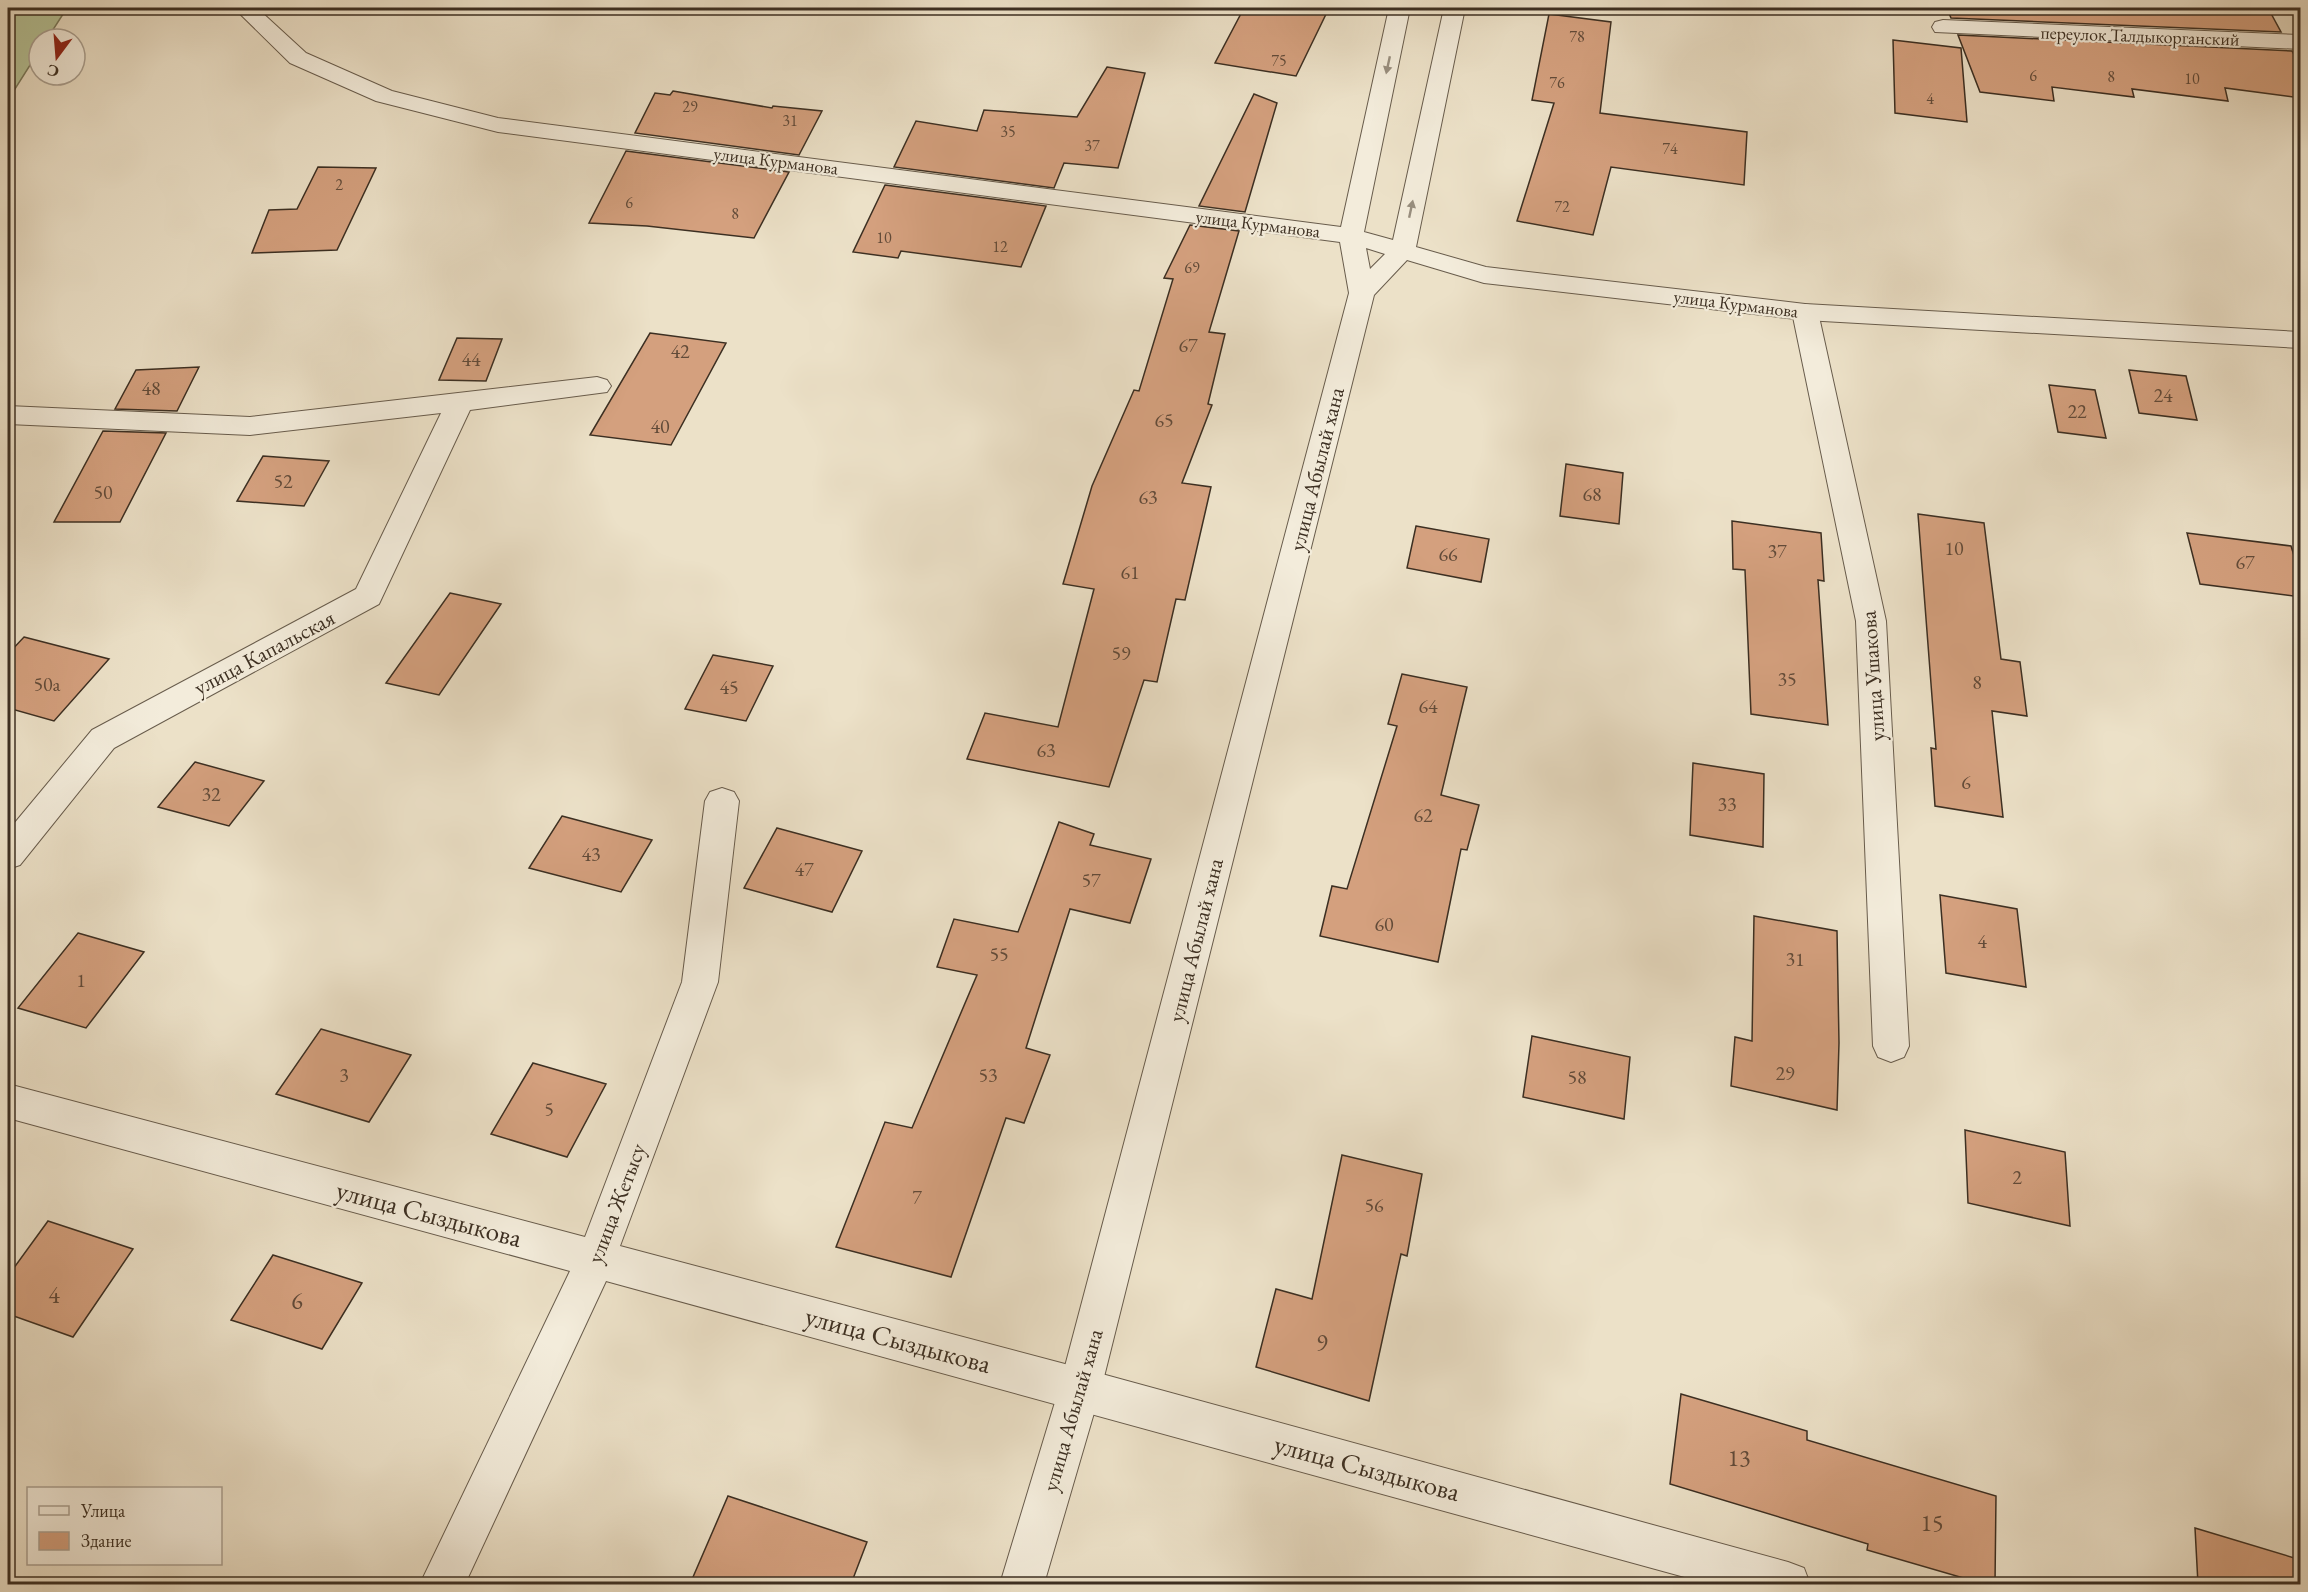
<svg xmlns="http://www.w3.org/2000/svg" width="2308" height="1592" font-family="'EB Garamond',serif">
  <rect width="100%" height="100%" fill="#ece1c8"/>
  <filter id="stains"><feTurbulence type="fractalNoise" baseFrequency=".00333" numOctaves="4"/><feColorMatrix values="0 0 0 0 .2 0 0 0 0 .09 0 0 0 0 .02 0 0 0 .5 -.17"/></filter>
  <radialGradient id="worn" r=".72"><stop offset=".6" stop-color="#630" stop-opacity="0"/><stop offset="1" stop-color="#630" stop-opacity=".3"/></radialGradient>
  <path fill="#b6c397" stroke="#79795c" stroke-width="1.5" d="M 8,8 L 67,8 L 47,39 L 39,39 L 39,51 L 8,100 Z"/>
  <g fill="#d4a07e" stroke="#3c2f22" stroke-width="1.5">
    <path d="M 1244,8 L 1329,8 L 1296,76 L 1215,63 Z"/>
    <path d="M 1947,8 L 2268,8 L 2281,32 L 1951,18 Z"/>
    <path d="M 1549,14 L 1611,22 L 1600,113 L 1747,132 L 1744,185 L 1611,167 L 1593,235 L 1517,221 L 1554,103 L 1532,100 Z"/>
    <path d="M 1958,35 L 2292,51 L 2301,66 L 2301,98 L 2225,88 L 2228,101 L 2132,89 L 2134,97 L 2052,87 L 2054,101 L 1980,92 Z"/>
    <path d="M 1893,40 L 1961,48 L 1967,122 L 1895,113 Z"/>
    <path d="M 1107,67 L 1145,73 L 1118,168 L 1064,163 L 1054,188 L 894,167 L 916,121 L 977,131 L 984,110 L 1077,117 Z"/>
    <path d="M 673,91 L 772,108 L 773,106 L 822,111 L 799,155 L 635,133 L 655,93 L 670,95 Z"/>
    <path d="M 1254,94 L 1277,103 L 1245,212 L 1199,206 Z"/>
    <path d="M 626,151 L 789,172 L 754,238 L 647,226 L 589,223 Z"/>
    <path d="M 318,167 L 376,168 L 337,250 L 252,253 L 269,210 L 297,209 Z"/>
    <path d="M 885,185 L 1046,206 L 1021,267 L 901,251 L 898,258 L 853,252 Z"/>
    <path d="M 1190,225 L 1239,231 L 1209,332 L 1225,334 L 1208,404 L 1212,405 L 1182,483 L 1211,487 L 1185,600 L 1176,599 L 1157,682 L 1144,680 L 1109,787 L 967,759 L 985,713 L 1058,727 L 1094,589 L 1063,584 L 1092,486 L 1134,390 L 1139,391 L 1173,279 L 1164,278 Z"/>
    <path d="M 650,333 L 726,343 L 671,445 L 590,435 Z"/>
    <path d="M 457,338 L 502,339 L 486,381 L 439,380 Z"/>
    <path d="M 199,367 L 177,411 L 115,409 L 136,370 Z"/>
    <path d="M 2129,370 L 2186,376 L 2197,420 L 2139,413 Z"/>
    <path d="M 2049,385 L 2095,390 L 2106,438 L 2058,432 Z"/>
    <path d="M 103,431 L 166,433 L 120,522 L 54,522 Z"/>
    <path d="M 263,456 L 329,461 L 304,506 L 237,501 Z"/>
    <path d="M 1566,464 L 1623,473 L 1619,524 L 1560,516 Z"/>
    <path d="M 1918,514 L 1984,523 L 2001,659 L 2020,662 L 2027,716 L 1992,711 L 2003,817 L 1935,806 L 1931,748 L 1936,749 Z"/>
    <path d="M 1732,521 L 1821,533 L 1824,581 L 1818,580 L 1828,725 L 1751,714 L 1745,570 L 1733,569 Z"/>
    <path d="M 1416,526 L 1489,539 L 1481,582 L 1407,568 Z"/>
    <path d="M 2187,533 L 2291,546 L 2301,578 L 2301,597 L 2200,584 Z"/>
    <path d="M 450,593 L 501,604 L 439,695 L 386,683 Z"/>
    <path d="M 24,637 L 109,659 L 54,721 L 8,708 L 8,654 Z"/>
    <path d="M 713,655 L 773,666 L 746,721 L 685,709 Z"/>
    <path d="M 1402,674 L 1467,687 L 1441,795 L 1479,805 L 1467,850 L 1461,849 L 1438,962 L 1320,936 L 1332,886 L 1347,889 L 1397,726 L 1388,724 Z"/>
    <path d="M 195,762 L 264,781 L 229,826 L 158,807 Z"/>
    <path d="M 1693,763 L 1764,774 L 1763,847 L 1690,835 Z"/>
    <path d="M 562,816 L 652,840 L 621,892 L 529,868 Z"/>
    <path d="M 1059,822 L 1094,834 L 1090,845 L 1151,859 L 1130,923 L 1070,909 L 1026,1048 L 1050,1055 L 1024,1123 L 1006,1118 L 951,1277 L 836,1247 L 885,1122 L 912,1128 L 977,975 L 937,967 L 954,919 L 1018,932 Z"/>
    <path d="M 777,828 L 862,851 L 832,912 L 744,888 Z"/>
    <path d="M 1940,895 L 2017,909 L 2026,987 L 1946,973 Z"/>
    <path d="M 1754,916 L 1837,931 L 1839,1043 L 1837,1110 L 1731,1086 L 1735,1037 L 1752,1041 Z"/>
    <path d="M 78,933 L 144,952 L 86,1028 L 18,1008 Z"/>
    <path d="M 321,1029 L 411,1055 L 369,1122 L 276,1094 Z"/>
    <path d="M 1532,1036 L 1630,1057 L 1624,1119 L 1523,1097 Z"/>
    <path d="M 533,1063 L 606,1084 L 567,1157 L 491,1134 Z"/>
    <path d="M 1965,1130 L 2065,1152 L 2070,1226 L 1968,1203 Z"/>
    <path d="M 1342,1155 L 1422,1174 L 1407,1256 L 1401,1254 L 1369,1401 L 1256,1367 L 1276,1289 L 1312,1299 Z"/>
    <path d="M 48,1221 L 133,1249 L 73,1337 L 8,1314 L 8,1276 Z"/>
    <path d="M 273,1255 L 362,1283 L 322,1349 L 231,1320 Z"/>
    <path d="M 1681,1394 L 1807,1431 L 1807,1440 L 1996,1496 L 1995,1584 L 1984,1584 L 1867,1550 L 1868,1544 L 1670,1484 Z"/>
    <path d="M 728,1496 L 867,1542 L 851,1584 L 690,1584 Z"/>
    <path d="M 2195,1528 L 2301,1560 L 2301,1584 L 2198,1584 Z"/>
  </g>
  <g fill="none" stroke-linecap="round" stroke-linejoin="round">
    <g stroke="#685c4c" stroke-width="2">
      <g id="minor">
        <path d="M 1943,20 L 2300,35 L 2300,49 L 1935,32 L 1932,27 L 1935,22 Z"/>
        <path d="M 1805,304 L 1814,306 L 1818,312 L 1886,621 L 1909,1046 L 1904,1057 L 1891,1062 L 1878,1057 L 1873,1046 L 1856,621 L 1792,312 L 1796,306 Z"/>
        <path d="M 597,377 L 607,380 L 611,386 L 607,392 L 470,410 L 379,604 L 114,748 L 20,865 L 8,869 L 8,831 L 92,730 L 356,589 L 441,413 L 250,435 L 8,424 L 8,406 L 250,417 Z"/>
        <path d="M 722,788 L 734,792 L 739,801 L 718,982 L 620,1246 L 1080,1368 L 1788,1562 L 1804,1568 L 1810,1584 L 1710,1584 L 606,1281 L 465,1584 L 420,1584 L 570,1271 L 8,1118 L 8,1084 L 585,1237 L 682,982 L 705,801 L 710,792 Z"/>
      </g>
    </g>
    <g stroke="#685c4c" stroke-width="2">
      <path id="tertiary" d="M 234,8 L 257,8 L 306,53 L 392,91 L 498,118 L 1341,227 L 1389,8 L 1410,8 L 1364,232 L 1393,240 L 1444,8 L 1465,8 L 1416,247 L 1486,267 L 1805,304 L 2300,332 L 2300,348 L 1805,320 L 1484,283 L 1407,260 L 1374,295 L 1101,1389 L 1044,1584 L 1000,1584 L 1059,1389 L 1349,293 L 1340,242 L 498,132 L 376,101 L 290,63 ZM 1366,248 L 1385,254 L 1370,269 Z"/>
    </g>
    <use href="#minor" fill="#f3ecdb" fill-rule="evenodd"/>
    <use href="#tertiary" fill="#f3ecdb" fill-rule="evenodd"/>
  </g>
  <defs><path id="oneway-solid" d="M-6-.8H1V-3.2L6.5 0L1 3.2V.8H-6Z" transform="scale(1.5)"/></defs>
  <g fill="#988e7e">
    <use href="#oneway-solid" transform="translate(1388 65) rotate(102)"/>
    <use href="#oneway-solid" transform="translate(1411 209) rotate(-78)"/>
  </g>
  <g text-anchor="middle" stroke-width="4.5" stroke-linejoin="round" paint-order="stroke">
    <g font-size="16" fill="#624b39">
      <text x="1577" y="42">78</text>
      <text x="1279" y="66">75</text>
      <text x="2033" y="81">6</text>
      <text x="2111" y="82">8</text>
      <text x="2192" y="84">10</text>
      <text x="1557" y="88">76</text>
      <text x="1930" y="104">4</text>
      <text x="690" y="112">29</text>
      <text x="790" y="126">31</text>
      <text x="1008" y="137">35</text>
      <text x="1092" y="151">37</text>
      <text x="1670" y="154">74</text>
      <text x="339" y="190">2</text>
      <text x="629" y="208">6</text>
      <text x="1562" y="212">72</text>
      <text x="735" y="219">8</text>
      <text x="884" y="243">10</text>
      <text x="1000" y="252">12</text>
      <text x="1192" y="273">69</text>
    </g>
    <g font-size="18" fill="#3c2f22" stroke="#f3ecdb">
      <text transform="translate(2140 36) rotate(2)" y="6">переулок Талдыкорганский</text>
      <text transform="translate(776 161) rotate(7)" y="6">улица Курманова</text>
      <text transform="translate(1258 224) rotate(7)" y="6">улица Курманова</text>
      <text transform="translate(1736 304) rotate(7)" y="6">улица Курманова</text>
    </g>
    <g font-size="20" fill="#624b39">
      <text x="1188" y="352">67</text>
      <text x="680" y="358">42</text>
      <text x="471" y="366">44</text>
      <text x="151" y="395">48</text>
      <text x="2163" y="402">24</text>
      <text x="2077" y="418">22</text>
      <text x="1164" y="427">65</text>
      <text x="660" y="433">40</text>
      <text x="283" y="488">52</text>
      <text x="103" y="499">50</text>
      <text x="1592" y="501">68</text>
      <text x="1148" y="504">63</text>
      <text x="1954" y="555">10</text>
      <text x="1777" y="558">37</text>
      <text x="1448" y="561">66</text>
      <text x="2245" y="569">67</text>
      <text x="1130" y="579">61</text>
      <text x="1121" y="660">59</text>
      <text x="1787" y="686">35</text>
      <text x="1977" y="689">8</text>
      <text x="47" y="691">50а</text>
      <text x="729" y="694">45</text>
      <text x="1428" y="713">64</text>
      <text x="1046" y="757">63</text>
      <text x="1966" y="789">6</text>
      <text x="211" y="801">32</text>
      <text x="1727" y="811">33</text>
      <text x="1423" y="822">62</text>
      <text x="591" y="861">43</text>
      <text x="804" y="876">47</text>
      <text x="1091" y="887">57</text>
      <text x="1384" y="931">60</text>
      <text x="1982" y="948">4</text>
      <text x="999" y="961">55</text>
      <text x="1795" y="966">31</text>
      <text x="81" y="987">1</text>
      <text x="1785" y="1080">29</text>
      <text x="344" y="1082">3</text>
      <text x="988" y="1082">53</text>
      <text x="1577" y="1084">58</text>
      <text x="549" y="1116">5</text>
      <text x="2017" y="1184">2</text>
      <text x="917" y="1204">7</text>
      <text x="1374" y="1212">56</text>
    </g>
    <g font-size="22" fill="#3c2f22" stroke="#f3ecdb">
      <text transform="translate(1316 469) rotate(-76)" y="8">улица Абылай хана</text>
      <text transform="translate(264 652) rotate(-28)" y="8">улица Капальская</text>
      <text transform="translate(1872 676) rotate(-94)" y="8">улица Ушакова</text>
      <text transform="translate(1195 940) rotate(-76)" y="8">улица Абылай хана</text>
      <text transform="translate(616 1203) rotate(-69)" y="8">улица Жетысу</text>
      <text transform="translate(1072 1410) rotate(-74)" y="8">улица Абылай хана</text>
    </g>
    <g font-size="24" fill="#624b39">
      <text x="54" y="1303">4</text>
      <text x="297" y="1309">6</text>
      <text x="1322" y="1351">9</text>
      <text x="1739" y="1466">13</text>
      <text x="1932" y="1531">15</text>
    </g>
    <g font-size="27" fill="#3c2f22" stroke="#f3ecdb">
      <text transform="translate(429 1214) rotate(15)" y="9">улица Сыздыкова</text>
      <text transform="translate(898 1340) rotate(15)" y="9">улица Сыздыкова</text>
      <text transform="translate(1367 1468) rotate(15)" y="9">улица Сыздыкова</text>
    </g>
  </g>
  <rect width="2308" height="1592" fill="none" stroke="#ece1c8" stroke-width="30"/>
  <rect x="9" y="9" width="2290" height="1574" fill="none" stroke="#3c2f22" stroke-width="3"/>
  <rect x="15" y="15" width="2278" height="1562" fill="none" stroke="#3c2f22" stroke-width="1.5"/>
  <rect x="27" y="1487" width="195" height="78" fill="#f3ecdb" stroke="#aaa091" stroke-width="1.5"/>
  <rect x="39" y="1506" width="30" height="9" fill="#f3ecdb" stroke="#aaa091" stroke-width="1.5"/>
  <text x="81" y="1517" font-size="18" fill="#3c2f22">Улица</text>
  <rect x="39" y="1532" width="30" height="18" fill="#d4a07e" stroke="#aaa091" stroke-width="1.5"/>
  <text x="81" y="1547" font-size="18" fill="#3c2f22">Здание</text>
  <g transform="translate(57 57) rotate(196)"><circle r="28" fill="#f3ecdb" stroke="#aaa091" stroke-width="1.5"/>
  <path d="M0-4.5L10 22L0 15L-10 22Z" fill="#8f2418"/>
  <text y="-9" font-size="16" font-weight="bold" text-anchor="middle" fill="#3c2f22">С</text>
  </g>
  <rect width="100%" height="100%" filter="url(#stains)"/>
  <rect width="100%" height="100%" fill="url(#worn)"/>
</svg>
